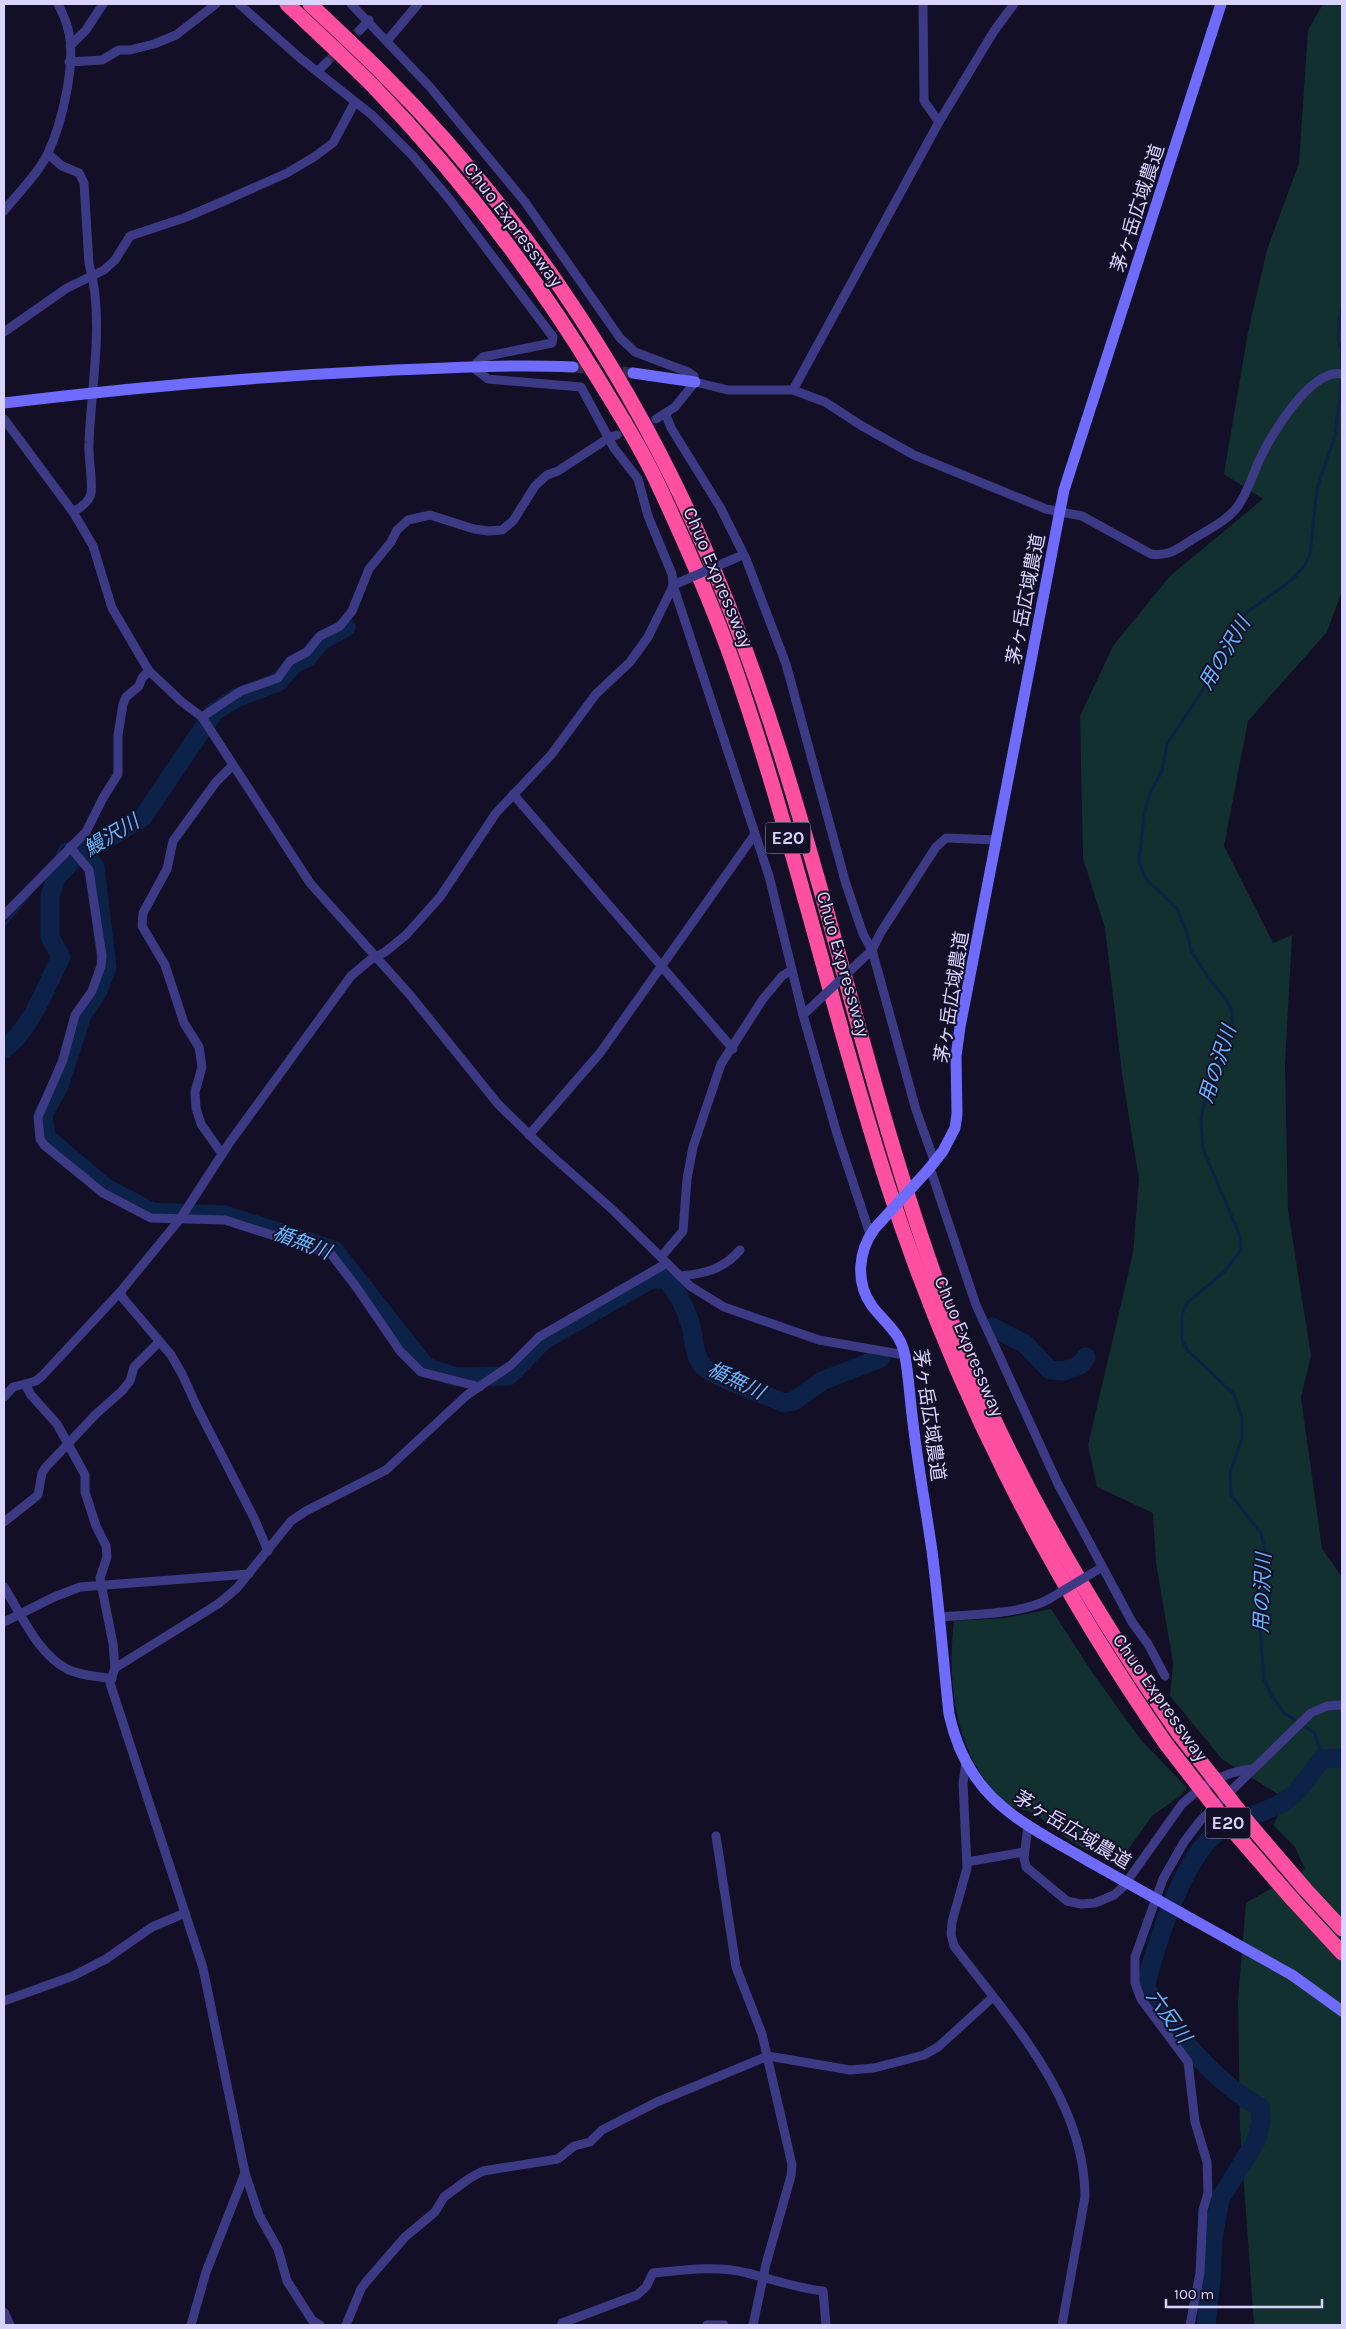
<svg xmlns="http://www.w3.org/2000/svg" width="1346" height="2329" font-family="Karla,'Noto Sans JP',sans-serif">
  <rect width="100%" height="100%" fill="#130f26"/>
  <g fill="#12302f">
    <path d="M 1323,4 L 1342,4 L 1342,591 L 1327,632 L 1248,721 L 1224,846 L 1273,943 L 1292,935 L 1285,1063 L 1288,1210 L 1311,1356 L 1301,1397 L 1322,1549 L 1342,1577 L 1342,2325 L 1254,2325 L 1240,2129 L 1238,1999 L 1246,1903 L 1305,1869 L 1295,1847 L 1273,1825 L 1287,1800 L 1222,1759 L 1170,1696 L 1173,1663 L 1156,1563 L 1153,1513 L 1097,1487 L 1088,1445 L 1133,1253 L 1139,1180 L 1122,1073 L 1105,928 L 1083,858 L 1080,716 L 1113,646 L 1170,576 L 1263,499 L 1224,474 L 1248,332 L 1267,250 L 1299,163 L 1308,30 Z"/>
    <path d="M 1051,1609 L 1094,1675 L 1141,1740 L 1187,1788 L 1180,1796 L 1152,1816 L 1120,1861 C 1087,1857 1063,1835 1038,1816 C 1029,1809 1016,1810 1006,1804 C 1001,1801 997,1794 993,1790 C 954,1745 947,1678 954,1621 L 1006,1618 Z"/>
  </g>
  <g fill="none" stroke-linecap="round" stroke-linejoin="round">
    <g stroke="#0c2248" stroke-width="3">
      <path d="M 56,859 C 59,848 60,844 72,842 L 83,849"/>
      <path d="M 4,926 L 32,892"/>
      <path d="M 1322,1759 L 1315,1733 L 1284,1713 L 1272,1696 L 1264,1679 L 1260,1629 L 1265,1593 L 1265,1550 L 1261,1533 L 1231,1495 L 1230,1473 L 1242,1438 L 1242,1418 L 1234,1394 L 1188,1351 L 1182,1340 L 1182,1315 L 1187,1303 L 1225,1271 L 1241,1250 L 1240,1236 L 1203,1149 L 1201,1119 L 1206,1094 L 1226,1050 L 1232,1029 L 1232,1011 L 1226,999 L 1210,980 L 1191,951 L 1187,933 L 1177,909 L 1145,878 L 1139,862 L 1144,814 L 1150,793 L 1162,771 L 1167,744 L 1210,679 L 1224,645 L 1243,615 L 1292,580 L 1305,565 L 1310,554 L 1317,488 L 1335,436 L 1342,376 L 1341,348 L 1338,340 L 1339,320 L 1342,308"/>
    </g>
    <g stroke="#0c2248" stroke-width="19">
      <path d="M 83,849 L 95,867 L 107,967 L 98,991 L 82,1015 L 59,1086 L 43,1115 L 46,1137 L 106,1188 L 152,1212 L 225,1215 L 334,1250 L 426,1367 L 456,1377 L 509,1376 L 544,1340 L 651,1279 L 666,1279 C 679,1293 686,1309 691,1326 C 694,1339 694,1357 703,1366 C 714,1377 766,1395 784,1403 L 794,1401 L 822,1381 L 881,1358"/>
      <path d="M 4,1049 C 32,1028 45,988 61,957 L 50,937 L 50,896 L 56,878 L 83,849 L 109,838 L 143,817 L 214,712 L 236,698 L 278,682 L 294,664 L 308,657 L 321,641 L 346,627"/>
      <path d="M 992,1327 L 1025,1344 L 1050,1370 L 1064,1371 L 1080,1365 L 1086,1357"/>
      <path d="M 1206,2325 L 1211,2279 L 1213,2238 L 1220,2199 L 1256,2141 L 1261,2122 L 1260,2107 C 1212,2081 1174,2032 1145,1987 C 1156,1945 1182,1860 1216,1833 C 1236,1817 1267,1814 1288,1799 C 1302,1789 1311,1772 1322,1759 L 1342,1758"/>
    </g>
    <path stroke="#312d47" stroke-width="9" stroke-dasharray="9 4.5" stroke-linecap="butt" d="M 327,62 L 360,30"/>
    <path stroke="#312d47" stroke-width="11" stroke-dasharray="11 5.5" stroke-linecap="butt" d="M 573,367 L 633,373"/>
    <g stroke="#3d3a85" stroke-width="9">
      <path d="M 239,4 L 300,58 L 372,115 L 413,156 L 450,200 L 553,337 L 552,343 L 483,357 L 472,367 L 488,379 L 581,387 L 614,448 L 638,479 L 648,516 L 672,574 L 673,585 L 769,876 L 803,1015 L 837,1134 L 870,1234"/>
      <path d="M 351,4 L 430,87 L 525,202 L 620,338 L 635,352 L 688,372 L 694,376 L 695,382 L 728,390 L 793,390 L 939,122 L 924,101 L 923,4"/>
      <path d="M 360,30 L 369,20"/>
      <path d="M 387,41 L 418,4"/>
      <path d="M 70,46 L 86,30 L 103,4"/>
      <path d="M 69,62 L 102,60 L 119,50 L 130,50 L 154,44 L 176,35 L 216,4"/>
      <path d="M 318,71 L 327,62"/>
      <path d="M 939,122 L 994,31 L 1014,4"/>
      <path d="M 48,154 L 62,166 L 79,173 L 84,183 L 89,264 C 105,317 91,387 89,443 C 88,457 93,481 91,493 C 90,501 80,508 73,512"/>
      <path d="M 4,211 C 17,194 39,173 48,153 C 62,123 77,61 68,29 C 66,20 62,12 58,4"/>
      <path d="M 4,332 L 67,288 L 104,270 L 115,260 L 130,236 L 184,218 L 224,201 L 287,173 L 314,157 L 333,143 L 355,102"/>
      <path d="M 793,390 L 825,402 L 862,426 L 914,455 L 1046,509 L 1082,516 L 1151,554 C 1169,557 1179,548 1193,539 C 1209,529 1227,521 1238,506 C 1248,492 1252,476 1259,461 C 1270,436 1311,368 1342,374"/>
      <path d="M 666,415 L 671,428 L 720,507 L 746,559 L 786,664 L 846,884 L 863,934 L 872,950 L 916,1110 L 935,1163"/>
      <path d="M 4,419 L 73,512 L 93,546 L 112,608 L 149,671 L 182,702 L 202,717 L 310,883 L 410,995 L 498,1104 L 543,1148 L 614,1211 L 690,1286 L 724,1307 L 819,1340 L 905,1355"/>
      <path d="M 656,419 L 675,407 L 695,382"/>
      <path d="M 202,717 L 241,691 L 278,678 L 290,661 L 307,652 L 320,636 L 340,626 L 352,611 L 369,569 L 391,542 L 397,530 L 408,520 L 430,515 L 474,529 L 488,531 L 502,530 L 513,521 L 535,486 L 547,475 L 558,471 L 610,437 L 617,435"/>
      <path d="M 513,794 L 733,1049"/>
      <path d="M 70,847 L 89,870 L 102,956 L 101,966 L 92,991 L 75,1015 L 63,1060 L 38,1117 L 40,1139 L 44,1145 L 103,1193 L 151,1218 L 225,1220 L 331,1254 L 357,1288 L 400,1351 L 421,1372 L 480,1387"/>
      <path d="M 4,915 L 86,832 L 103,798 L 118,774 L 118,735 L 123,704 L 126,697 L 139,686 L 142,678 L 149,671"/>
      <path d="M 872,950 L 881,932 L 936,847 L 946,838 L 997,840"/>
      <path d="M 529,1135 L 600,1053 L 755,834"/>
      <path d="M 222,1154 L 201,1124 L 196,1108 L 195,1092 L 202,1067 L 199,1047 L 184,1023 L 165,965 L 142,926 L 143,913 L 167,869 L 173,841 L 216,782 L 232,766"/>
      <path d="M 930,1168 L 976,1305 L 1058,1484 L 1132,1622 L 1148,1644 L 1165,1676"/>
      <path d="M 661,1257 L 683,1231 L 687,1179 L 693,1147 L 721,1064 L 763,999 L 782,976 L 792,970"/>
      <path d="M 680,1276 C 704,1274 724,1269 740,1250"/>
      <path d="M 25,1384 L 36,1381 L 43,1375 L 121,1291"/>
      <path d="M 4,1397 L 13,1387 L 25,1384 L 31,1395 L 57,1424 L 85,1475 L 85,1492 L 96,1526 L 106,1546 L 107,1557 L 100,1578 L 113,1644 L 115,1668 L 110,1683 L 203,1968 L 245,2173 L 206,2272 L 191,2325"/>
      <path d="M 4,1522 L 38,1495 L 42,1473 L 46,1467 L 96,1414 L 122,1391 L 130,1381 L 134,1367 L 159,1342"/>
      <path d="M 268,1551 L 254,1518 L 198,1409 L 182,1374 L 171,1355 L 122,1297 L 121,1291 L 180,1219 L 230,1142 L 351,976 L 370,960 L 385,952 L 406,935 L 440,897 L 496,813 L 551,755 L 596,694 L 630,662 L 648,637 L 674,584"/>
      <path d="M 4,1587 C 21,1614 37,1653 67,1669 C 80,1676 97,1676 112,1679"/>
      <path d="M 939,1617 C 972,1614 1020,1615 1049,1599"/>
      <path d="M 4,1622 L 54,1597 L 80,1587 L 249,1574"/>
      <path d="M 115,1668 L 218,1604 L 237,1588 L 291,1521 L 306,1511 L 386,1470 L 467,1395 L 511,1365 L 539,1337 L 667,1263"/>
      <path d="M 966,1762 L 963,1783 L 967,1868 L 952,1922 L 951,1934 L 954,1946 C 1010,2020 1085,2099 1085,2197 L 1062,2325"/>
      <path d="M 1028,1825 L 1024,1858 L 1026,1867 L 1067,1901 L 1081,1904 L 1095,1903 L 1114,1895 L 1123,1887 L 1182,1804 C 1202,1785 1225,1771 1253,1769"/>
      <path d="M 716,1836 L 736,1967 L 762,2034 L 792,2165 L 791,2176 L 766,2264 L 753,2325"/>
      <path d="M 967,1862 L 1024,1852"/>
      <path d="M 4,2001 L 73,1976 L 106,1959 L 152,1927 L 185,1913"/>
      <path d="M 245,2173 L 259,2215 L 278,2249 L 287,2281 L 312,2320 L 320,2325"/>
      <path d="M 4,2312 L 10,2325"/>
      <path d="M 346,2325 L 361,2289 L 366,2282 L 405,2237 L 435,2212 L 444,2197 L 470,2178 L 483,2171 L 558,2159 L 574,2146 L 590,2142 L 602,2130 L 657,2102 L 768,2056 L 850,2070 L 874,2068 L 924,2055 L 938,2047 L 993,1997"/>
      <path d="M 563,2325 L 562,2323 L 637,2295 L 646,2287 L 653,2273 C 683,2270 717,2265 747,2273 C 772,2279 796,2288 823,2291 L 826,2325"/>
      <path d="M 707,2325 L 724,2325"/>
      <path d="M 1190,2325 L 1200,2273 L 1203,2210 L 1208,2193 L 1207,2162 L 1195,2122 L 1188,2062 L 1141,1999 L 1135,1983 L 1135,1957 L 1163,1879 L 1184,1842 L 1200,1821 L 1311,1713 L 1327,1706 L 1342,1705"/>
    </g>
    <g stroke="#6f6bff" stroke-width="11">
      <path d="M 633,373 L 695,382"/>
      <path d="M 4,403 C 128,388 252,377 377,371 C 442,368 507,364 573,367"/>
      <path d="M 928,1170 L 943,1151 L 955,1128 L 957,1114 L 956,1056 L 960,1027 L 1064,490 L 1221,4"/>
      <path d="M 875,1228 C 858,1251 855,1282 872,1306 C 885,1323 901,1333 905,1356 C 909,1378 910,1401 913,1423 C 918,1466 926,1509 932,1551 C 939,1605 943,1659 949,1714 C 968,1800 1020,1821 1090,1862"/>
      <path d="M 1292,1975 L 1342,2011"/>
    </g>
    <g stroke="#ff4fa3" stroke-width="15">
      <path d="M 287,4 C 316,31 345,58 373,86 C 458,174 533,272 597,377 C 617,410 639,444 656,480 C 684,540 711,600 733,663 C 793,835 832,1013 888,1186 C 954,1389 1045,1569 1166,1744"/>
      <path d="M 310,4 C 333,26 358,49 381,72 C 513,203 622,363 698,533 C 805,770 848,1030 934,1274 C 992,1439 1080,1592 1179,1734"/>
      <path d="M 1305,1889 L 1342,1929"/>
      <path d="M 1293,1900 L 1342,1953"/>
    </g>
    <g stroke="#3d3a85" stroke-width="9">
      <path d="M 678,583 L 738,557"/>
      <path d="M 803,1015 L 872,950"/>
      <path d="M 1049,1599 L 1099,1569"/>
    </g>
    <g stroke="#6f6bff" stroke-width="11">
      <path d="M 875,1228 L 928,1170"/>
      <path d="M 1090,1862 L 1292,1975"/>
    </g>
    <g stroke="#ff4fa3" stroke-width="15">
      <path d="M 1179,1734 L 1251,1826 L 1305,1889"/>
      <path d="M 1166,1744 L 1235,1833 L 1293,1900"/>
    </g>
  </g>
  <g text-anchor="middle" stroke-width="4" stroke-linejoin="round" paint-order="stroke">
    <g fill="#130f26" stroke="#9e99be" stroke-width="1">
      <rect x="765.5" y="822.5" width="45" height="31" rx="4"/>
      <rect x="1205.5" y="1807.5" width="45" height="31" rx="4"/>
    </g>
    <g font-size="18" font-weight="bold" fill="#d9d4ff">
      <text x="788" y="844">E20</text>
      <text x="1228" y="1829">E20</text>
    </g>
    <g font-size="19" fill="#d9d4ff" stroke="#130f26">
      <text transform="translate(1137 208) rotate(-72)" y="7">茅ヶ岳広域農道</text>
      <text transform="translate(514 224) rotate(53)" y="7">Chuo Expressway</text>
      <text transform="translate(719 577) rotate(67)" y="7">Chuo Expressway</text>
      <text transform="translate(1025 599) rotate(-79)" y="7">茅ヶ岳広域農道</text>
      <text transform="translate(844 964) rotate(74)" y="7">Chuo Expressway</text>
      <text transform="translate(951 997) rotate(-81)" y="7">茅ヶ岳広域農道</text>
      <text transform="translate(970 1346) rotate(67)" y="7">Chuo Expressway</text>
      <text transform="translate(930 1415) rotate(82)" y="7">茅ヶ岳広域農道</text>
      <text transform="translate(1161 1697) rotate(55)" y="7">Chuo Expressway</text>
      <text transform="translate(1073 1829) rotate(31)" y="7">茅ヶ岳広域農道</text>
    </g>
    <g font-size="20" font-style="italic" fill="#62b6ff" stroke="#130f26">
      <text transform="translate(1224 653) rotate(-59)" y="7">用の沢川</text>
      <text transform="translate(111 835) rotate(-31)" y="7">鰻沢川</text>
      <text transform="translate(1217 1064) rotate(-72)" y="7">用の沢川</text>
      <text transform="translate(302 1242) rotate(21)" y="7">楯無川</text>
      <text transform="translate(736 1380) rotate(26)" y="7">楯無川</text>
      <text transform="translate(1262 1593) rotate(-88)" y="7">用の沢川</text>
      <text transform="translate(1169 2016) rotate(54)" y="7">六反川</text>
    </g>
  </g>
  <rect width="1346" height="2329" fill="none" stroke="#d9d4ff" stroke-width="10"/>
  <path d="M1166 2299v8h156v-8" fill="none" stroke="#d9d4ff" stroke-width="2.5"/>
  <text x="1174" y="2299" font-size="15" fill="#d9d4ff" stroke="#130f26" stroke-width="4" paint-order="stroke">100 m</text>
</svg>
